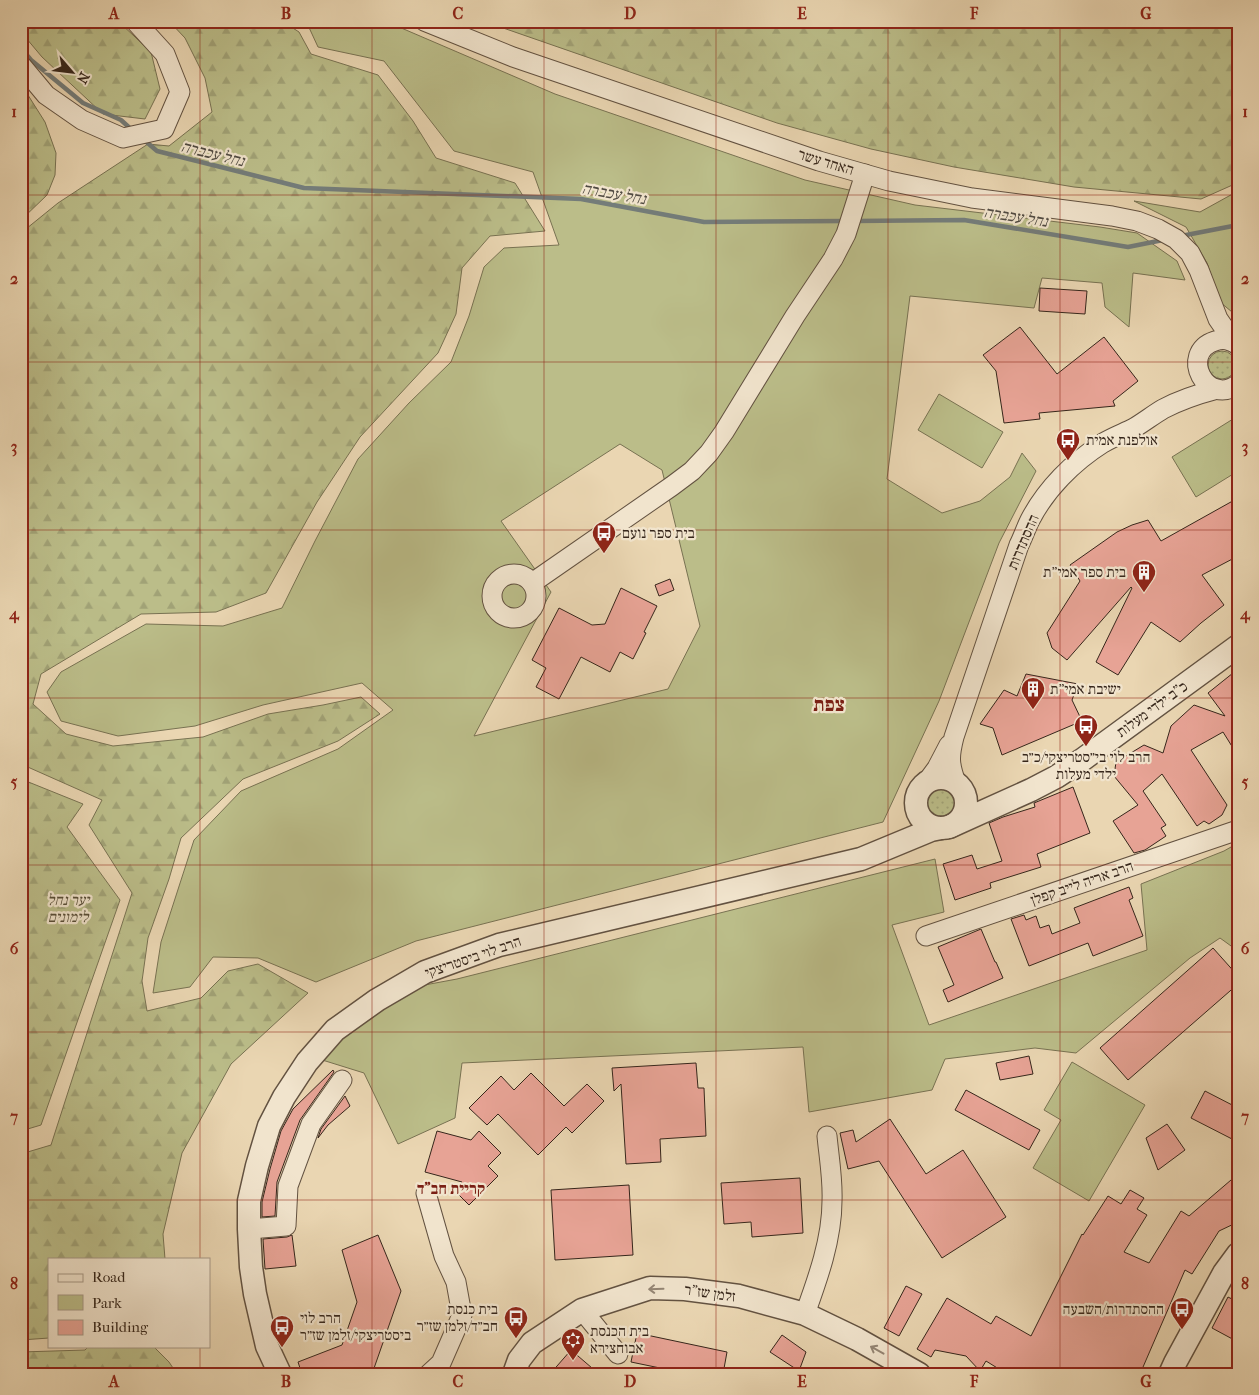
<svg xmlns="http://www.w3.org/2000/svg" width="1259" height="1395" font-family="'IM FELL French Canon','Frank Ruhl Libre',serif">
  <defs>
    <pattern id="forest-firs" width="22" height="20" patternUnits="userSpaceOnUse" patternTransform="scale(1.25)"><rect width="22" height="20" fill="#bbbd89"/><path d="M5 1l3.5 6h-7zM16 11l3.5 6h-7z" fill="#a1a276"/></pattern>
    <pattern id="park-dots" width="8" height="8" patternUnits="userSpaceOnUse" patternTransform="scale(1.25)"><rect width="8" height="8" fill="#bbbd89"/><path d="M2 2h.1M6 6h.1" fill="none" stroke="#a1a276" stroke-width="1.8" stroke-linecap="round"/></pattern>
  </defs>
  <rect width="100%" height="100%" fill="#ead6b2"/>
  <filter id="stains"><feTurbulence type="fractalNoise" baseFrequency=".004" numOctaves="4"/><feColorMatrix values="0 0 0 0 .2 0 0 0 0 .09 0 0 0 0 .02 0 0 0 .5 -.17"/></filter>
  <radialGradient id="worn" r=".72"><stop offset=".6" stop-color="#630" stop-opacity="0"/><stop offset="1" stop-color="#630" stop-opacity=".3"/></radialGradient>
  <g fill="#bbbd89" stroke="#787252" fill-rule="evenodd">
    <path d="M 306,21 L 385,21 L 555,94 L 805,180 L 915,205 L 1100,227 L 1137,233 L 1177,261 L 1185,280 L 1133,273 L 1129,327 L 1105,307 L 1102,283 L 1042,278 L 1034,308 L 910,296 L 887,479 L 942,513 L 980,501 L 1010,477 L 1022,453 L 1036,471 L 999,543 L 939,701 L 883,822 L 416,941 L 316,982 L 258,958 L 213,957 L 190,987 L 153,993 L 161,942 L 194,840 L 241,791 L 338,749 L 393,710 L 362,683 L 263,705 L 195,726 L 118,736 L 61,721 L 47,692 L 61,672 L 146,624 L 223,626 L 282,608 L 315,541 L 358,459 L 409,403 L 451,362 L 469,316 L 484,267 L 504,248 L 559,245 L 533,172 L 454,151 L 384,61 L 318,47 ZM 620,444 L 662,470 L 700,626 L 668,689 L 474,736 L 551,592 L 501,521 Z"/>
    <path d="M 1238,191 L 1238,270 C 1234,276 1232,290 1233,297 C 1233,304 1238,309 1238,317 L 1220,302 L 1207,263 L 1186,227 L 1134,201 L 1200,212 Z"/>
    <path d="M 939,394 L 1003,432 L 982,468 L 918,430 Z"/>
    <path d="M 1233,419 L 1238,427 L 1238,471 L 1196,497 L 1172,457 Z"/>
    <path d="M 1238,843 L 1238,951 L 1220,938 L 1190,958 L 1076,1053 L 1035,1048 L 945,1059 L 932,1090 L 809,1112 L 803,1047 L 462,1063 L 455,1118 L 398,1144 L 364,1073 L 303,1054 L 403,989 L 457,979 L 935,859 L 944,912 L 892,925 L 929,1025 L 1147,950 L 1141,884 L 1224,851 Z"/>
    <path d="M 1072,1062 L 1145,1105 L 1089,1201 L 1033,1168 L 1061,1120 L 1044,1110 Z"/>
  </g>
  <g fill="url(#forest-firs)" stroke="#787252">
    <path d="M 21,21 L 118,21 L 151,52 L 160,89 L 145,119 L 103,114 L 42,57 L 21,32 Z"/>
    <path d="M 169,21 L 282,21 L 299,32 L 311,54 L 378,75 L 413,121 L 436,158 L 515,183 L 545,231 L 490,236 L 462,268 L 456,314 L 438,353 L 360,437 L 317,502 L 266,593 L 216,612 L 141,614 L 41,674 L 33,704 L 66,734 L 113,746 L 203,737 L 268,714 L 323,705 L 361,697 L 380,714 L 338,741 L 243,779 L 181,838 L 169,879 L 148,938 L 142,981 L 147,1011 L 201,998 L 228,971 L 258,964 L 308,993 L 231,1064 L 182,1153 L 163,1234 L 165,1259 L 49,1259 L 49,1338 L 21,1340 L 21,1154 L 51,1145 L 132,893 L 89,825 L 102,800 L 21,764 L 21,233 L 58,203 L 148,144 L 169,146 L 212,112 L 205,78 L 185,38 Z"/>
    <path d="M 483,21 L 1238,21 L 1238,134 L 1236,155 L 1237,183 L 1201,199 L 1074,187 L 954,167 L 871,149 L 777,123 Z"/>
    <path d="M 21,84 L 45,122 L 56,153 L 55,175 L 47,195 L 21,220 Z"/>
    <path d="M 21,779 L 83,804 L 67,827 L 120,900 L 41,1125 L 21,1131 Z"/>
    <path d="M 89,1346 L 153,1346 L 169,1362 L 177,1374 L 21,1374 L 21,1352 L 85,1350 Z"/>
  </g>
  <g fill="url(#park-dots)" stroke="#787252">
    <circle cx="1222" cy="365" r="14"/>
    <circle cx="941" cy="803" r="16"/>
  </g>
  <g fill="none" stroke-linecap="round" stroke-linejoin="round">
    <g stroke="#747c79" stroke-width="4.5">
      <path d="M 21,48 L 31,60 L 83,103 L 121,120 L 133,131"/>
      <path d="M 143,139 L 157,151 L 304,188 L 581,199 L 704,222 L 846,221"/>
      <path d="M 854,221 L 964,220 L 1128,247 L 1163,240"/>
      <path d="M 1181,236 L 1238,225"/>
    </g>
  </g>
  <g fill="#e7a395" stroke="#36261b">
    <path d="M 1040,288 L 1087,291 L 1085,314 L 1039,311 Z"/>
    <path d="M 1020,327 L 1057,374 L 1104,337 L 1138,381 L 1113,401 L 1115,406 L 1039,413 L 1040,419 L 1004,423 L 996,371 L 983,355 Z"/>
    <path d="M 1238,498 L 1238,556 L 1202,575 L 1224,605 L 1201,623 L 1180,642 L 1151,622 L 1118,675 L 1096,662 L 1132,588 L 1131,587 L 1067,660 L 1052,648 L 1047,633 L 1080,581 L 1070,565 L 1117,532 L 1132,525 L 1148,520 L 1161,541 Z"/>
    <path d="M 670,579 L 674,590 L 659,596 L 655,585 Z"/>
    <path d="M 621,588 L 657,606 L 644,632 L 646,633 L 633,659 L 620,652 L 610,672 L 581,657 L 559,699 L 536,687 L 546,668 L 532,660 L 559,608 L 592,625 L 605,624 Z"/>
    <path d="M 1238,669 L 1238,756 L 1223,732 L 1191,750 L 1227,805 L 1222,815 L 1209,824 L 1204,821 L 1197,826 L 1162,774 L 1143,791 L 1166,825 L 1161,828 L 1166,836 L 1145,850 L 1134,853 L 1113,821 L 1138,805 L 1114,776 L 1116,762 L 1144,745 L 1163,753 L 1171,726 L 1194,705 L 1225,716 L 1208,693 Z"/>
    <path d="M 1026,674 L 1078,684 L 1072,700 L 1082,721 L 1002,755 L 993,728 L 980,724 L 1004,690 L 1017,696 Z"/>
    <path d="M 1073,787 L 1090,833 L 1037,854 L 1041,867 L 990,883 L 991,888 L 955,900 L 943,864 L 972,855 L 977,869 L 1002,861 L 989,823 L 1003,817 L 1035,807 L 1034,803 Z"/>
    <path d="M 1129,887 L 1133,898 L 1129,900 L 1143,936 L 1093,956 L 1088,943 L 1029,966 L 1011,919 L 1024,915 L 1026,920 L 1036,916 L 1040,928 L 1049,925 L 1052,934 L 1080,923 L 1074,908 Z"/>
    <path d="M 981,929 L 995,962 L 996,962 L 1003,978 L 948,1002 L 943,990 L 954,985 L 938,947 Z"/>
    <path d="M 1213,948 L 1238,976 L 1238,984 L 1128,1080 L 1100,1048 Z"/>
    <path d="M 1029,1056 L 1033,1074 L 1000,1080 L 996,1063 Z"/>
    <path d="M 696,1063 L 698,1088 L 704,1088 L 706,1136 L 660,1139 L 661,1162 L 626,1164 L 621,1084 L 614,1091 L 612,1068 Z"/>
    <path d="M 333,1070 L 334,1072 L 300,1120 L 277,1182 L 275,1216 L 262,1217 L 262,1202 L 270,1169 L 281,1131 L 293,1109 Z"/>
    <path d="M 531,1073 L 564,1106 L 587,1084 L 604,1101 L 572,1133 L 566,1127 L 538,1155 L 498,1114 L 487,1125 L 469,1108 L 501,1076 L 514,1090 Z"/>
    <path d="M 966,1090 L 1040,1130 L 1029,1150 L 955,1110 Z"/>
    <path d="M 1205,1091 L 1238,1108 L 1238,1132 L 1234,1140 L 1191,1118 Z"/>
    <path d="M 345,1096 L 350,1106 L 328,1125 L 318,1138 L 321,1129 Z"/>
    <path d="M 890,1119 L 926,1174 L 963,1150 L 1006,1217 L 942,1258 L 879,1161 L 848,1169 L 840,1133 L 853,1130 L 856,1142 Z"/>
    <path d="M 1167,1124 L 1185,1150 L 1158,1170 L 1146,1138 Z"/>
    <path d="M 437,1131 L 471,1140 L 479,1131 L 501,1153 L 488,1166 L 498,1176 L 469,1205 L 454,1190 L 462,1182 L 425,1172 Z"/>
    <path d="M 1238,1174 L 1238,1222 L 1219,1231 L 1192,1274 L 1185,1270 L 1140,1374 L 1007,1374 L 986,1361 L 980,1371 L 966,1356 L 935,1350 L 931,1357 L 917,1349 L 947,1298 L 991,1324 L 996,1316 L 1031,1336 L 1082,1234 L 1083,1235 L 1108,1196 L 1121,1204 L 1130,1190 L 1144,1198 L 1137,1209 L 1147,1215 L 1124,1252 L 1149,1263 L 1181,1211 L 1189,1216 Z"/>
    <path d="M 800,1178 L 803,1233 L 752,1237 L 751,1222 L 724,1224 L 721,1183 Z"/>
    <path d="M 629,1185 L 633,1255 L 555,1260 L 551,1190 Z"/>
    <path d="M 292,1235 L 296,1266 L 265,1269 L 263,1239 L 287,1237 Z"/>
    <path d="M 378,1235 L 401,1291 L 372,1374 L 302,1374 L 298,1362 L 342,1345 L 357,1302 L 342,1250 Z"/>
    <path d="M 906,1286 L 922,1294 L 899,1336 L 884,1328 Z"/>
    <path d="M 1228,1297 L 1238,1302 L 1238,1342 L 1212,1328 Z"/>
    <path d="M 637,1333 L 727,1352 L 723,1374 L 689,1374 L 631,1362 Z"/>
    <path d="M 782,1335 L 806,1352 L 799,1371 L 770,1352 Z"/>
    <path d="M 571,1350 L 599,1374 L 550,1374 Z"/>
  </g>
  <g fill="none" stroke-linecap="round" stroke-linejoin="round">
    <g stroke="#635241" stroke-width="21">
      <g id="minor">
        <path d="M 424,21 L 513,57 L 819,161 L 889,181 L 972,198 L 1112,216 L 1137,221 L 1158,229 L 1176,239 L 1190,253 L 1199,270 L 1218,319 L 1227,332 L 1237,344"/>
        <path d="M 21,65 L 46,95 L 82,120 L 123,138 L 164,129 L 180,92 L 165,54 L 135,21"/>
        <path d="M 1238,345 C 1230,340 1224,338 1215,341 C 1178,353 1207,408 1238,384"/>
        <circle cx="514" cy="596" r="22"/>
        <path d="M 532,583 L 672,486 L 692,471 L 709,453 L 724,432 L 795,316 L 833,259 L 846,234 L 865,174"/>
        <path d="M 926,783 L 937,768 L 949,745"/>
        <path d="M 956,783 C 949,763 949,757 954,737 L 1019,545 C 1023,537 1026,528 1030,520 C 1046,489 1073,462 1103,443 C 1113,437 1124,433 1134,428 C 1144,422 1153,415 1163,409 C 1180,400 1198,394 1217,389"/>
        <path d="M 926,936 L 1238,830"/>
        <path d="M 426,1193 L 444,1256 L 456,1282 L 462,1315 L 441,1363 L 429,1374"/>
        <path d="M 249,1229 L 286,1226 L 288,1186 L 311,1124 L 342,1080"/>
        <path d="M 582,1310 L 618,1354"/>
        <path d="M 805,1314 C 818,1278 832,1239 832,1201 C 833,1180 829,1157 827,1136"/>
      </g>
    </g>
    <g stroke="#635241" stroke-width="25">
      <g id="tertiary">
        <circle cx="941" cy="803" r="25"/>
        <path d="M 949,827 L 1031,790 L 1056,777 L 1082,760 L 1238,646"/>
        <path d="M 280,1374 L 267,1346 L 255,1294 L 251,1267 L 249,1229 L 249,1201 L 257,1166 L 269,1126 L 284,1097 L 307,1062 L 335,1030 L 377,1000 L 425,972 L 499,945 L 861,859 L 931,830 L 941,828"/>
        <path d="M 514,1374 L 519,1360 L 532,1343 L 582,1310 L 650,1288 L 685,1289 L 739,1296 L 805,1314 L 857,1339 L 919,1374"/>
        <path d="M 1170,1374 L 1175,1363 L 1224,1273 L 1238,1254"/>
      </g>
    </g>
    <use href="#minor" stroke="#f1e4cd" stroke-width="19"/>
    <use href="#tertiary" stroke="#f1e4cd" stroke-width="22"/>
  </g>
  <defs><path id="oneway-shaft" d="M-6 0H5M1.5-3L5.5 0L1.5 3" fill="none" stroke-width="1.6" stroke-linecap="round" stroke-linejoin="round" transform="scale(1.25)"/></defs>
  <g stroke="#948574">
    <use href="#oneway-shaft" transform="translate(656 1289) rotate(178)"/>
    <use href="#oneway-shaft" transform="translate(877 1350) rotate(-151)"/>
  </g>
  <path fill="none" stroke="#8f2418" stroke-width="1" stroke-opacity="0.55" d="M 200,21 L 200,1259M 372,21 L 372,1374M 544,21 L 544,1374M 716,21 L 716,1374M 888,21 L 888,1374M 1060,21 L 1060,1374M 21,195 L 1238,195M 21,362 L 1238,362M 21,530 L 1238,530M 21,698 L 1238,698M 21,865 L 1238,865M 21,1032 L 1238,1032M 21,1200 L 1238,1200M 200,1346 L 200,1374"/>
  <defs>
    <g id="bus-pin" transform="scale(1.25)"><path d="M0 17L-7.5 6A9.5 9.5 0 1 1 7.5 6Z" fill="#8f2418" stroke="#f1e4cd"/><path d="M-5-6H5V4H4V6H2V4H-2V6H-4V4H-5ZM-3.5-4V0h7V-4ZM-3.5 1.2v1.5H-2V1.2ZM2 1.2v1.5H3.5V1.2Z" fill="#fff"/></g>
    <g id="building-pin" transform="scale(1.25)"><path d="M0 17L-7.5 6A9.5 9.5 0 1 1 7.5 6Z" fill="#8f2418" stroke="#f1e4cd"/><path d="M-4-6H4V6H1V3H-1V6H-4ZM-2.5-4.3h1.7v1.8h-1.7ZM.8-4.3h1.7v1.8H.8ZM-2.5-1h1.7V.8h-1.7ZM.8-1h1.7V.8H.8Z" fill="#fff"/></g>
    <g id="synagogue-pin" transform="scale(1.25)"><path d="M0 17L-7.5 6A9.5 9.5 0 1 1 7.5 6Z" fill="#8f2418" stroke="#f1e4cd"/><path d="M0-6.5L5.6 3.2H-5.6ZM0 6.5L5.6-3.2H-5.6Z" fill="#fff"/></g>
  </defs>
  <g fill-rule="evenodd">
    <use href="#bus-pin" x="1068" y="440"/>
    <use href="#bus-pin" x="604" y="533"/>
    <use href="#building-pin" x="1144" y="572"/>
    <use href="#building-pin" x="1033" y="689"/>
    <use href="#bus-pin" x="1086" y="726"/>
    <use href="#bus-pin" x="1182" y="1309"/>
    <use href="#bus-pin" x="516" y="1318"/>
    <use href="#bus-pin" x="282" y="1327"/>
    <use href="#synagogue-pin" x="573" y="1340"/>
  </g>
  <g text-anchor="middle" stroke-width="4.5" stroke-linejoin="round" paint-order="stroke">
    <g font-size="15" fill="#36261b" stroke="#f1e4cd">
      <text transform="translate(826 162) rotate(17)" y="5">האחד עשר</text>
      <text transform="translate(1023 542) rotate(-67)" y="5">ההסתדרות</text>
      <text transform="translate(1152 709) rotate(-36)" y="5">כ"ב ילדי מעלות</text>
      <text transform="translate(1082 883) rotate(-19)" y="5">הרב אריה לייב קפלן</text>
      <text transform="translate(473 957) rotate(-19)" y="5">הרב לוי ביסטריצקי</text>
      <text transform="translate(710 1293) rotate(8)" y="5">זלמן שז"ר</text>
    </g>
    <g font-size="15" fill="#36261b" stroke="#f1e4cd" text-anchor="start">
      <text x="1086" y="445">אולפנת אמית</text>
      <text x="622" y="538">בית ספר נועם</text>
      <text x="1126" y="577" text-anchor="end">בית ספר אמי"ת</text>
      <text x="1050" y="694">ישיבת אמי"ת</text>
      <text x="1086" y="762" text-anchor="middle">הרב לוי בי״סטריצקי/כ״ב<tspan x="1086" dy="17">ילדי מעלות</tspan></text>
      <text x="498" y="1314" text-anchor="end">בית כנסת<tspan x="498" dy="17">חב״ד/זלמן שז״ר</tspan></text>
      <text x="1164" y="1314" text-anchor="end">ההסתדרות/השבעה</text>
      <text x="300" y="1323">הרב לוי<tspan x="300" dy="17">ביסטריצקי/זלמן שז״ר</tspan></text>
      <text x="590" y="1336">בית הכנסת<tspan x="590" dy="17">אבוחצירא</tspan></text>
    </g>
    <g font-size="15" font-style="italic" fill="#574c36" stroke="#f1e4cd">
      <text x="68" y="905">יער נחל<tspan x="68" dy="17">לימונים</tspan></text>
    </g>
    <g font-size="16" font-style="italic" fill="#504a42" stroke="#f1e4cd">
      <text transform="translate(213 153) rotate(14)" y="6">נחל עכברה</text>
      <text transform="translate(614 193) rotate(10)" y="6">נחל עכברה</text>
      <text transform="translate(1016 216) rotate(9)" y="6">נחל עכברה</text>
    </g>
    <g font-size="16" font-weight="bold" fill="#7a1f14" stroke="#f1e4cd">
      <text x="451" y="1194">קריית חב"ד</text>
    </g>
    <g font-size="20" font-weight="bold" fill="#7a1f14" stroke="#f1e4cd">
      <text x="829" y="711">צפת</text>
    </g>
  </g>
  <rect width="1259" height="1395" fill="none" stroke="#ead6b2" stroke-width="55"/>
  <rect x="48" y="1258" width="162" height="90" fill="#f1e4cd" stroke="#a69886"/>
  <rect x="58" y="1274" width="25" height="8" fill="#f1e4cd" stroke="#a69886"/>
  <text x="92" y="1282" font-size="15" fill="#36261b">Road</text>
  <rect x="58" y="1295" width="25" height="15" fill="#bbbd89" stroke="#a69886"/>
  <text x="92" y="1308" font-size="15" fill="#36261b">Park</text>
  <rect x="58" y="1320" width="25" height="15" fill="#e7a395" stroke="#a69886"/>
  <text x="92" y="1332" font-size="15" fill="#36261b">Building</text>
  <g transform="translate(72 72) rotate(118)" stroke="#f1e4cd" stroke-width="4" paint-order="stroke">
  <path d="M0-4L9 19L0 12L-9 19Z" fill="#36261b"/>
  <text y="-8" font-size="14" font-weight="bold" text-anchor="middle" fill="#36261b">N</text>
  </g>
  <rect x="28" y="28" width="1204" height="1340" fill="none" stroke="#8f2418" stroke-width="2"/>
  <g font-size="16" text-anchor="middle" font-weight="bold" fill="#8f2418">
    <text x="114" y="19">A</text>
    <text x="286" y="19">B</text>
    <text x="458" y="19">C</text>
    <text x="630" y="19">D</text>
    <text x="802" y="19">E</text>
    <text x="974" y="19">F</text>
    <text x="1146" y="19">G</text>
    <text x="14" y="117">1</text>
    <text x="1245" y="117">1</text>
    <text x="14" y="284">2</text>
    <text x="1245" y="284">2</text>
    <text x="14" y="452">3</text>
    <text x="1245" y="452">3</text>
    <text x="14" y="619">4</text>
    <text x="1245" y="619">4</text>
    <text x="14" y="787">5</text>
    <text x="1245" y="787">5</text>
    <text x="14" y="954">6</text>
    <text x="1245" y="954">6</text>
    <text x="14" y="1122">7</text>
    <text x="1245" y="1122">7</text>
    <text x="14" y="1289">8</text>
    <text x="1245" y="1289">8</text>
    <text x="114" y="1387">A</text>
    <text x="286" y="1387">B</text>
    <text x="458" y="1387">C</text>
    <text x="630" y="1387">D</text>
    <text x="802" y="1387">E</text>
    <text x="974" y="1387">F</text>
    <text x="1146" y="1387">G</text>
  </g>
  <rect width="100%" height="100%" filter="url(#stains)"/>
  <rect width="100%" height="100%" fill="url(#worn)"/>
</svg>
